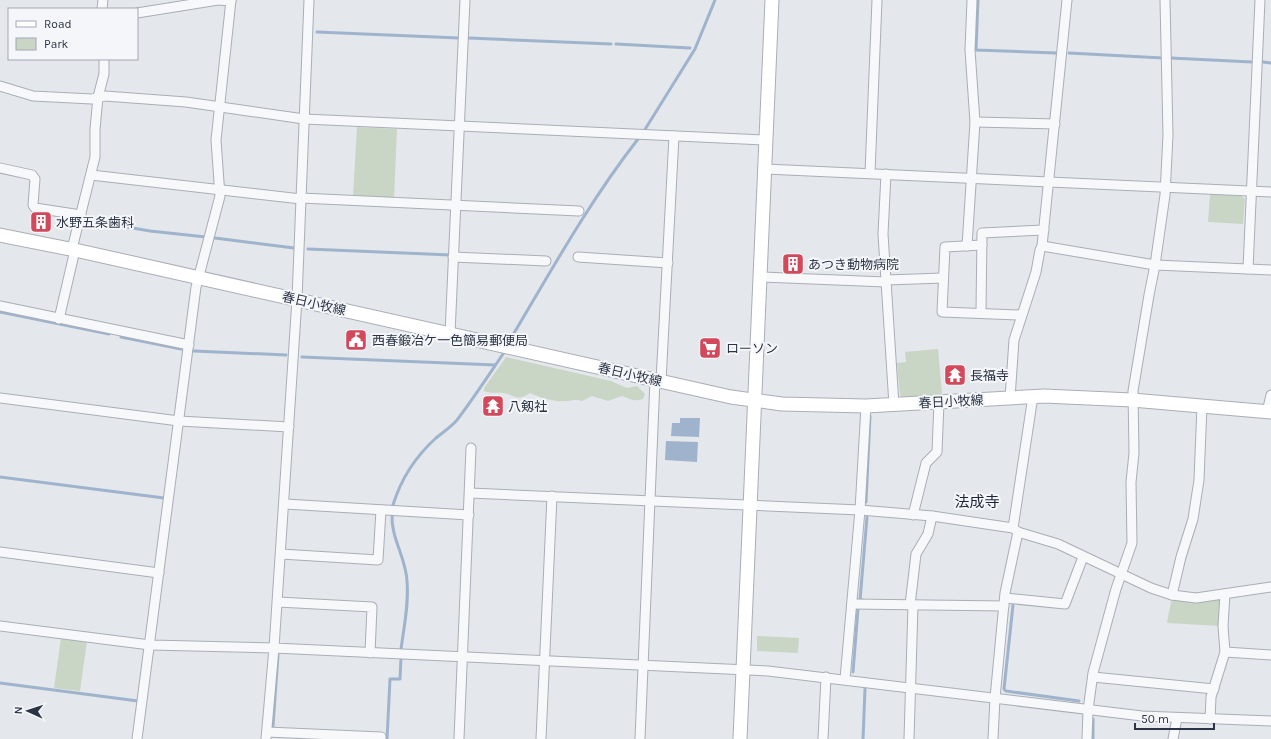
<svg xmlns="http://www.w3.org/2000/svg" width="1271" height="739" font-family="Karla,'Noto Sans JP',sans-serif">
  <rect width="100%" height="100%" fill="#e4e7ec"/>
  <g fill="#c9d6c5">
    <path d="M 357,127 L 397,129 L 394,199 L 353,196 Z"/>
    <path d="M 1210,194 L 1241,196 L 1245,199 L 1243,224 L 1208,222 Z"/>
    <path d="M 938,349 L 942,394 L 902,397 L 900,395 L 897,363 L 906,362 L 905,352 Z"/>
    <path d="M 506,357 L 611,381 L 627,388 L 637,386 L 645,394 L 643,399 C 633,402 631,399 622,396 L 608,401 L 592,396 L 582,401 C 575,398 571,401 564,401 C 552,402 540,397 530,393 C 516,403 515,394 503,393 C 497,392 491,394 484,391 L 484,388 Z"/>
    <path d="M 1218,598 L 1221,600 L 1220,626 L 1167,623 L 1171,602 L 1175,599 Z"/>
    <path d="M 757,636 L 799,638 L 798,653 L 757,651 Z"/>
    <path d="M 61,638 L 87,641 L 80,691 L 54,688 Z"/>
  </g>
  <g fill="#9fb4cc">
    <path d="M 680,418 L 700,418 L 699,437 L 671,436 L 672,423 L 680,423 Z"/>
    <path d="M 666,441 L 698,442 L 697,462 L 665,460 Z"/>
  </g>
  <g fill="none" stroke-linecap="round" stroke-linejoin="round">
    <g stroke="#9fb4cc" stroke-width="3">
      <path d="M 978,0 L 976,50 L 1056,53"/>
      <path d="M 317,32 L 459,38"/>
      <path d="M 469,38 L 611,44"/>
      <path d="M 616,44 L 690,48"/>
      <path d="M 1069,53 L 1163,58"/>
      <path d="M 1171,58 L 1252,62"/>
      <path d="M 1263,62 L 1271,63"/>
      <path d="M 644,131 L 695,49 L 715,0"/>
      <path d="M 86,220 L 150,231 L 206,237"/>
      <path d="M 215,238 L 294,248"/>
      <path d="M 308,249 L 451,255"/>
      <path d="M 0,312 L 109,334"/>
      <path d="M 121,337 L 181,349"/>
      <path d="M 510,340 C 551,271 589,202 638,139"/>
      <path d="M 194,351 L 286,355"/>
      <path d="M 302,357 L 495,365"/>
      <path d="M 0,477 L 164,498"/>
      <path d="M 866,502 L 870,416"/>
      <path d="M 393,505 C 401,479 416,456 436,438 C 443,432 450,428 457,420 C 473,399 488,376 503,354"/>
      <path d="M 392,515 C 391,538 406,558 407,581 C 409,603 404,627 401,649"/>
      <path d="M 863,600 L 860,600 L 867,517"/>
      <path d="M 1013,605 L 1004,689 L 1006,691 L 1079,701"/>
      <path d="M 853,672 L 858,609"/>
      <path d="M 0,683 L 138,701"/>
      <path d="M 273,726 L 278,655"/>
      <path d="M 387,739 L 390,679 L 400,679 L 401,658"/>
      <path d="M 863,739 L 865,689"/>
      <path d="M 1093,739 L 1093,719"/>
    </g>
    <g stroke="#a9aeb7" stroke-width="11">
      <g id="street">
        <path d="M 309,0 L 297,299 L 274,648 L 768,671 L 1142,716 L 1271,721"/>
        <path d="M 102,9 L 103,0"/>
        <path d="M 137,13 L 218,0 L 231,1"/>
        <path d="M 0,86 L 33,96 L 92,99 L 105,96 L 186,102 L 304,119 L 766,140"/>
        <path d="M 975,122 L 1055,124"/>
        <path d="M 0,168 L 32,175 L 35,179 L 33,205 L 35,208 L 81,215"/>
        <path d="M 765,169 L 1271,192"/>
        <path d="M 870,173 L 877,0"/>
        <path d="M 886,174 L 883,234 L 894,405"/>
        <path d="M 91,175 L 301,199"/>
        <path d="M 301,198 L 579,211"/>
        <path d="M 982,245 L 945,247 L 942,312 L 1021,315"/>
        <path d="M 967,246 L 975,122 L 970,50 L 972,0"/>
        <path d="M 1042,246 L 1155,265 L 1271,270"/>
        <path d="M 72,249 L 95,157 L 95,129 L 98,97 L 104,74 L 104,59"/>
        <path d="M 453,257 L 546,261"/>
        <path d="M 578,257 L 668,263"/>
        <path d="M 1248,269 L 1260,0"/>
        <path d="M 760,277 L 886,282"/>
        <path d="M 886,280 L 943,278"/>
        <path d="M 0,306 L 189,345"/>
        <path d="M 981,312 L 982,233 L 1044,230"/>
        <path d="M 59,319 L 75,250"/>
        <path d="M 450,334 L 465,0"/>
        <path d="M 661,381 L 674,136"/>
        <path d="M 0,398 L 179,421 L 289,427"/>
        <path d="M 1010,398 L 1014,340 L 1036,272 L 1040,250 L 1042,246 L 1067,0"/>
        <path d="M 1267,412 L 1271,395"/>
        <path d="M 470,493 L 860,510 L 932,516 L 1013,528 L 1018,532 L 1058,544 L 1151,588 L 1172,595 L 1196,598 L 1271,587"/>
        <path d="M 285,504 L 469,515"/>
        <path d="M 913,515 L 926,463 L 937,452 L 939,402"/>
        <path d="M 1013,528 L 1033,396"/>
        <path d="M 0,552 L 159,573"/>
        <path d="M 281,554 L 378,560 L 381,510"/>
        <path d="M 1172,595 L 1181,557 L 1193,519 L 1199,480 L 1202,406"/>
        <path d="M 1005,598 L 1065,604 L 1083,557"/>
        <path d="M 278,602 L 372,607 L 370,653"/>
        <path d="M 852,604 L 1004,606"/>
        <path d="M 910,605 L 916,554 L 928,534 L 932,516"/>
        <path d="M 0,626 L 150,645 L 274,648 L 266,739"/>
        <path d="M 1225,652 L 1271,655"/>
        <path d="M 1093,677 L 1214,689"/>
        <path d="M 845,679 L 860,510 L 866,406"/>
        <path d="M 1210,719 L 1211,697 L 1225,652 L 1223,626 L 1225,594"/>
        <path d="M 267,732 L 381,737 L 381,739"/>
        <path d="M 137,739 L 196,287 L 220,196 L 216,140 L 231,0"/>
        <path d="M 459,739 L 471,448"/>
        <path d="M 541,739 L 552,496"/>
        <path d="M 640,739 L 655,380"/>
        <path d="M 823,739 L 826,677"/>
        <path d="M 909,739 L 913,605"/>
        <path d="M 993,739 L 995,698 L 1005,593 L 1018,532"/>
        <path d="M 1087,739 L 1088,710 L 1093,673 L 1116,589 L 1132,543 L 1131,482 L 1134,453 L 1133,391 L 1149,295 L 1155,265 L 1165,195 L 1168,135 L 1165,0"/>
        <path d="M 1173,739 L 1177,718"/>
      </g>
    </g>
    <g stroke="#a9aeb7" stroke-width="15">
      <g id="secondary">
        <path d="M 0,235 L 75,250 L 731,397 L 782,404 L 866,406 L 1044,396 L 1132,400 L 1271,412"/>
        <path d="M 740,739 L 772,0"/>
      </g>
    </g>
    <use href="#street" stroke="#f7f8fa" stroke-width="9"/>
    <use href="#secondary" stroke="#fff" stroke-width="13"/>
  </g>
  <defs>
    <g id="building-square" transform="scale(1.15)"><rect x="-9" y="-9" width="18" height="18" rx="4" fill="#d1495b" stroke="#f4f6f9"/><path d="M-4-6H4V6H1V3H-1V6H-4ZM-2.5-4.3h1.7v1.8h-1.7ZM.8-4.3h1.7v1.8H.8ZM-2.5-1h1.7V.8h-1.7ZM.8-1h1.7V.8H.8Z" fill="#fff"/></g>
    <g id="civic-square" transform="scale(1.15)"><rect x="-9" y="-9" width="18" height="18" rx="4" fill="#d1495b" stroke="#f4f6f9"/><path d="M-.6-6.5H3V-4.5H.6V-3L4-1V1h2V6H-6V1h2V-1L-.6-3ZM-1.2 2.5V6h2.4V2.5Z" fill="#fff"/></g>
    <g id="supermarket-square" transform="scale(1.15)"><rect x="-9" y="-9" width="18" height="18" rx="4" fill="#d1495b" stroke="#f4f6f9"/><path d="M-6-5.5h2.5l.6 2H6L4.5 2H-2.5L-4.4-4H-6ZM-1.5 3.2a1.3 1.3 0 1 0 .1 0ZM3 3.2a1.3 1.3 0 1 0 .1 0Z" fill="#fff"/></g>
    <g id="temple-square" transform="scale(1.15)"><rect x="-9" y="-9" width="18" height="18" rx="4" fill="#d1495b" stroke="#f4f6f9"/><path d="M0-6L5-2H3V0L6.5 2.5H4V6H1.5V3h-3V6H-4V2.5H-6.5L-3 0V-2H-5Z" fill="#fff"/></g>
  </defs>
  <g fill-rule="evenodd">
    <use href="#building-square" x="41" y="222"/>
    <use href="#building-square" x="793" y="264"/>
    <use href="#civic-square" x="356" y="340"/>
    <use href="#supermarket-square" x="710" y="348"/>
    <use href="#temple-square" x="955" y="375"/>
    <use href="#temple-square" x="493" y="406"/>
  </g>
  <g text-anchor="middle" stroke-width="4" stroke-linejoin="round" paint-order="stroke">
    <g font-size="13" fill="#2b3445" stroke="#f4f6f9" text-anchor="start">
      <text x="56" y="227">水野五条歯科</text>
      <text x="808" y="269">あつき動物病院</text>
      <text x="372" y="345">西春鍛冶ケ一色簡易郵便局</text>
      <text x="726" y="353">ローソン</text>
      <text x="970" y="380">長福寺</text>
      <text x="508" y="411">八剱社</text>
    </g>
    <g font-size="13" fill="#2b3445" stroke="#f4f6f9">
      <text transform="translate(314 303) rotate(13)" y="5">春日小牧線</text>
      <text transform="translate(630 374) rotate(13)" y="5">春日小牧線</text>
      <text transform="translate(951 401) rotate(-3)" y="5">春日小牧線</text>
    </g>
    <g font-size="15" fill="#1d2536" stroke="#f4f6f9">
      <text x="977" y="507">法成寺</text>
    </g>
  </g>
  <rect x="8" y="8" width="130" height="52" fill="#f4f6f9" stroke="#a4a8b1"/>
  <rect x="16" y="21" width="20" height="6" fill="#ffffff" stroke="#a4a8b1"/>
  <text x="44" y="28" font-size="12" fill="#2b3445">Road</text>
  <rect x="16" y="38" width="20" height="12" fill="#c9d6c5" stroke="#a4a8b1"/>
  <text x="44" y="48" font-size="12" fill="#2b3445">Park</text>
  <g transform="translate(28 711) rotate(273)" stroke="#f4f6f9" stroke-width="3" paint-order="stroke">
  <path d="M0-3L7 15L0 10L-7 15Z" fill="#2b3445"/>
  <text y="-6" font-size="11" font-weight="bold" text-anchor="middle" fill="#2b3445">N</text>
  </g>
  <path d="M1135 723v6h79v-6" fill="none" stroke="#2b3445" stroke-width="2"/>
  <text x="1141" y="723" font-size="12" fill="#2b3445" stroke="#f4f6f9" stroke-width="3" paint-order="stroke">50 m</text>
</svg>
